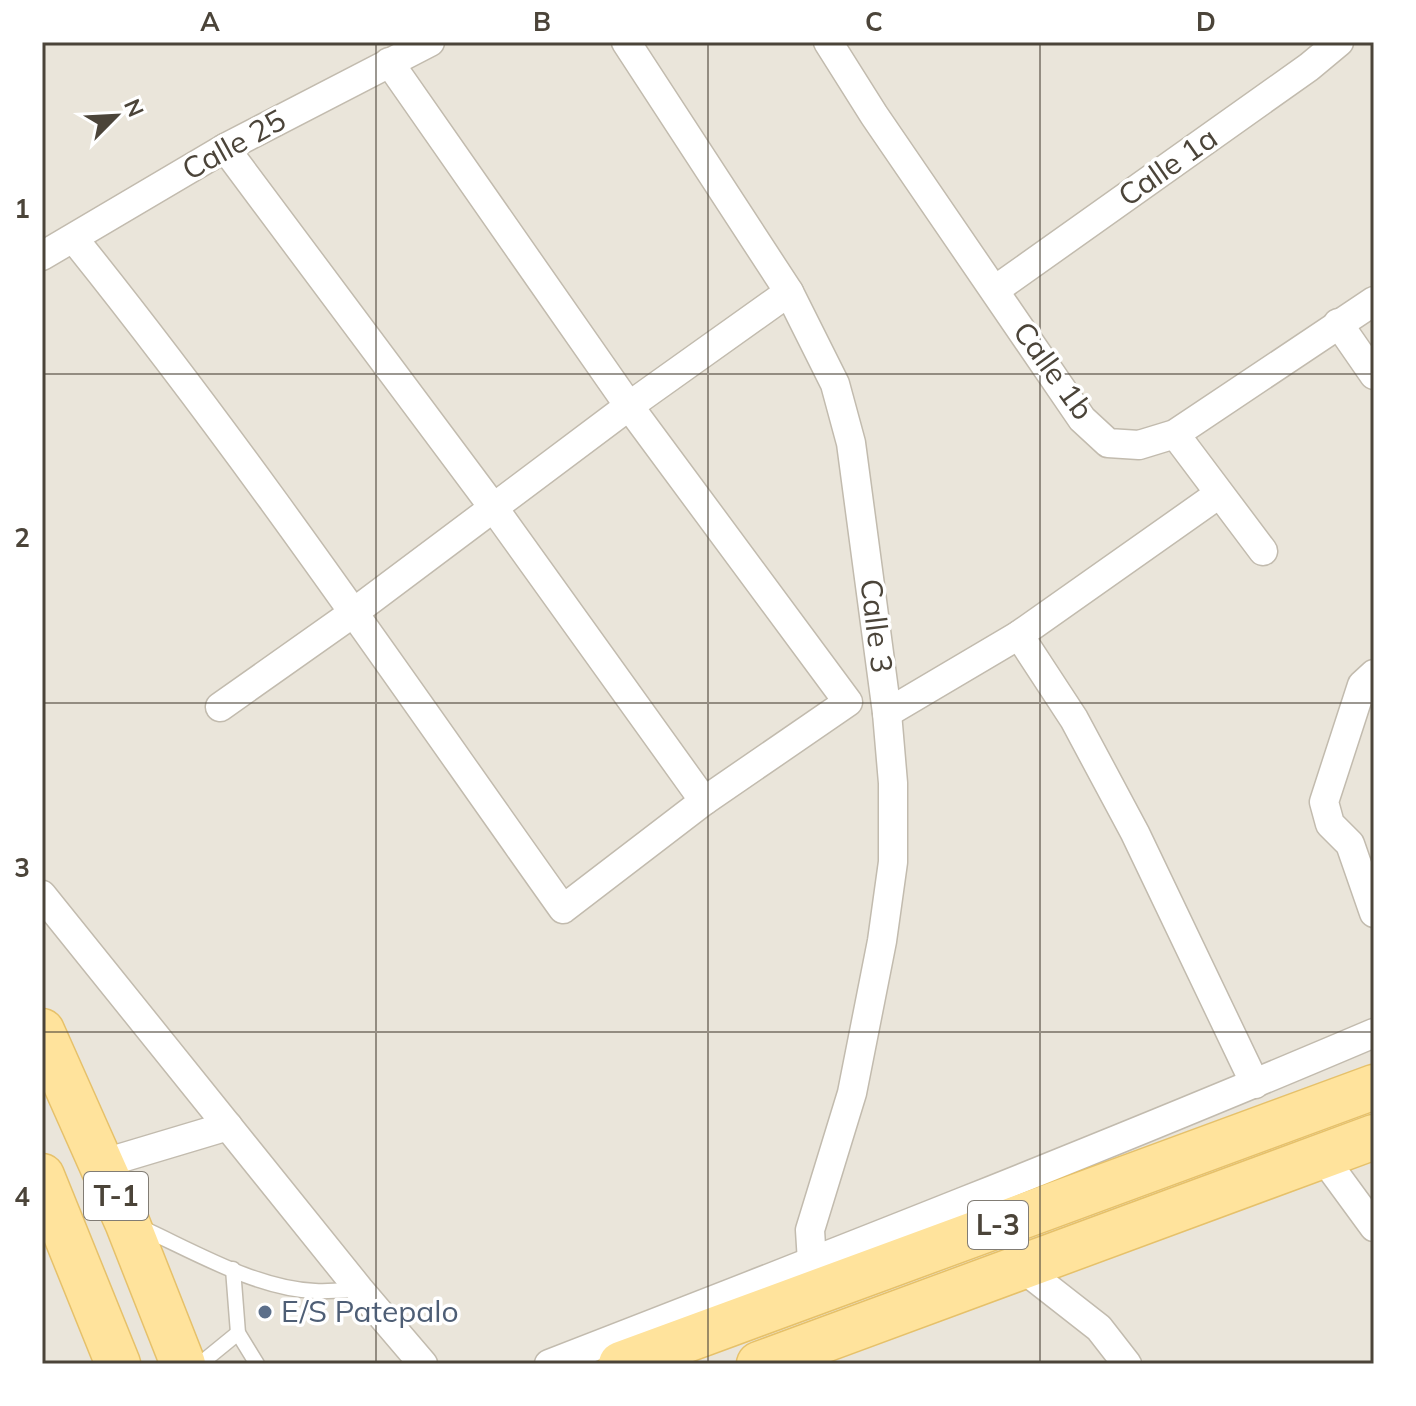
<svg xmlns="http://www.w3.org/2000/svg" width="1416" height="1406" font-family="Mulish,sans-serif">
  <rect width="100%" height="100%" fill="#f6f3ec"/>
  <rect fill="#eae5da" x="42" y="42" width="1332" height="1322"/>
  <g fill="none" stroke-linecap="round" stroke-linejoin="round">
    <g stroke="#c2bbae" stroke-width="17">
      <g id="lane">
        <path d="M 140,1227 C 193,1251 257,1289 315,1291 C 330,1292 345,1290 359,1289"/>
        <path d="M 233,1269 L 238,1333 L 257,1364"/>
        <path d="M 200,1364 L 238,1333"/>
      </g>
    </g>
    <g stroke="#c2bbae" stroke-width="31">
      <g id="street">
        <path d="M 626,42 L 789,292 L 835,384 L 851,443 L 887,713 L 893,783 L 893,862 L 882,941 L 852,1093 L 810,1230 L 812,1262"/>
        <path d="M 828,42 L 874,115 L 1082,419 L 1108,443 L 1139,445 L 1175,434 L 1374,301"/>
        <path d="M 225,148 L 493,507 L 704,801"/>
        <path d="M 74,239 C 247,454 403,684 563,909 L 704,801 L 848,702 L 629,406 L 389,62"/>
        <path d="M 42,256 L 225,148 L 430,42"/>
        <path d="M 995,290 L 1309,67 L 1339,42"/>
        <path d="M 1338,323 L 1374,375"/>
        <path d="M 1175,434 L 1263,551"/>
        <path d="M 1019,635 L 1074,719 L 1135,833 L 1255,1084"/>
        <path d="M 1374,674 L 1362,685 L 1324,802 L 1330,824 L 1350,844 L 1374,913"/>
        <path d="M 220,707 L 353,613 L 629,406 L 789,292"/>
        <path d="M 887,713 L 1019,635 L 1219,494"/>
        <path d="M 42,895 L 359,1289 L 423,1364"/>
        <path d="M 1322,1156 L 1374,1227"/>
        <path d="M 101,1164 L 228,1126"/>
        <path d="M 1021,1267 L 1099,1328 L 1127,1364"/>
        <path d="M 549,1364 C 825,1257 1101,1149 1374,1033"/>
      </g>
    </g>
    <g stroke="#e6c16a" stroke-width="47">
      <g id="primary">
        <path d="M 42,1031 L 127,1222 L 183,1364"/>
        <path d="M 42,1176 L 118,1364"/>
        <path d="M 621,1364 L 1374,1087"/>
        <path d="M 759,1364 L 1374,1137"/>
      </g>
    </g>
    <use href="#lane" stroke="#fff" stroke-width="14"/>
    <use href="#street" stroke="#fff" stroke-width="28"/>
    <use href="#primary" stroke="#ffe39c" stroke-width="44"/>
  </g>
  <path fill="none" stroke="#4b4439" stroke-width="2" stroke-opacity="0.55" d="M 376,42 L 376,1364M 708,42 L 708,1364M 1040,42 L 1040,1364M 42,374 L 1374,374M 42,703 L 1374,703M 42,1032 L 1374,1032"/>
  <circle fill="#5c6f8a" stroke="#fff" stroke-width="3" cx="265" cy="1312" r="8"/>
  <g text-anchor="middle" stroke-width="7" stroke-linejoin="round" paint-order="stroke">
    <g fill="#fff" stroke="#817c74" stroke-width="2">
      <rect x="84" y="1172" width="64" height="48" rx="6"/>
      <rect x="968" y="1201" width="60" height="48" rx="6"/>
    </g>
    <g font-size="28" font-weight="bold" fill="#4b4439">
      <text x="116" y="1206">T-1</text>
      <text x="998" y="1235">L-3</text>
    </g>
    <g font-size="30" fill="#4b4439" stroke="#fff">
      <text transform="translate(234 145) rotate(-29)" y="10">Calle 25</text>
      <text transform="translate(1168 167) rotate(-35)" y="10">Calle 1a</text>
      <text transform="translate(1053 371) rotate(54)" y="10">Calle 1b</text>
      <text transform="translate(876 626) rotate(83)" y="10">Calle 3</text>
    </g>
    <g font-size="30" fill="#4e5e75" stroke="#fff" text-anchor="start">
      <text x="281" y="1322">E/S Patepalo</text>
    </g>
  </g>
  <rect width="1416" height="1406" fill="none" stroke="#ffffff" stroke-width="88"/>
  <g transform="translate(116 116) rotate(66)" stroke="#ffffff" stroke-width="6" paint-order="stroke">
  <path d="M0-6L14 30L0 20L-14 30Z" fill="#4b4439"/>
  <text y="-12" font-size="22" font-weight="bold" text-anchor="middle" fill="#4b4439">N</text>
  </g>
  <rect x="44" y="44" width="1328" height="1318" fill="none" stroke="#4b4439" stroke-width="3"/>
  <g font-size="26" text-anchor="middle" font-weight="bold" fill="#4b4439">
    <text x="210" y="31">A</text>
    <text x="542" y="31">B</text>
    <text x="874" y="31">C</text>
    <text x="1206" y="31">D</text>
    <text x="22" y="218">1</text>
    <text x="22" y="547">2</text>
    <text x="22" y="877">3</text>
    <text x="22" y="1206">4</text>
  </g>
</svg>
